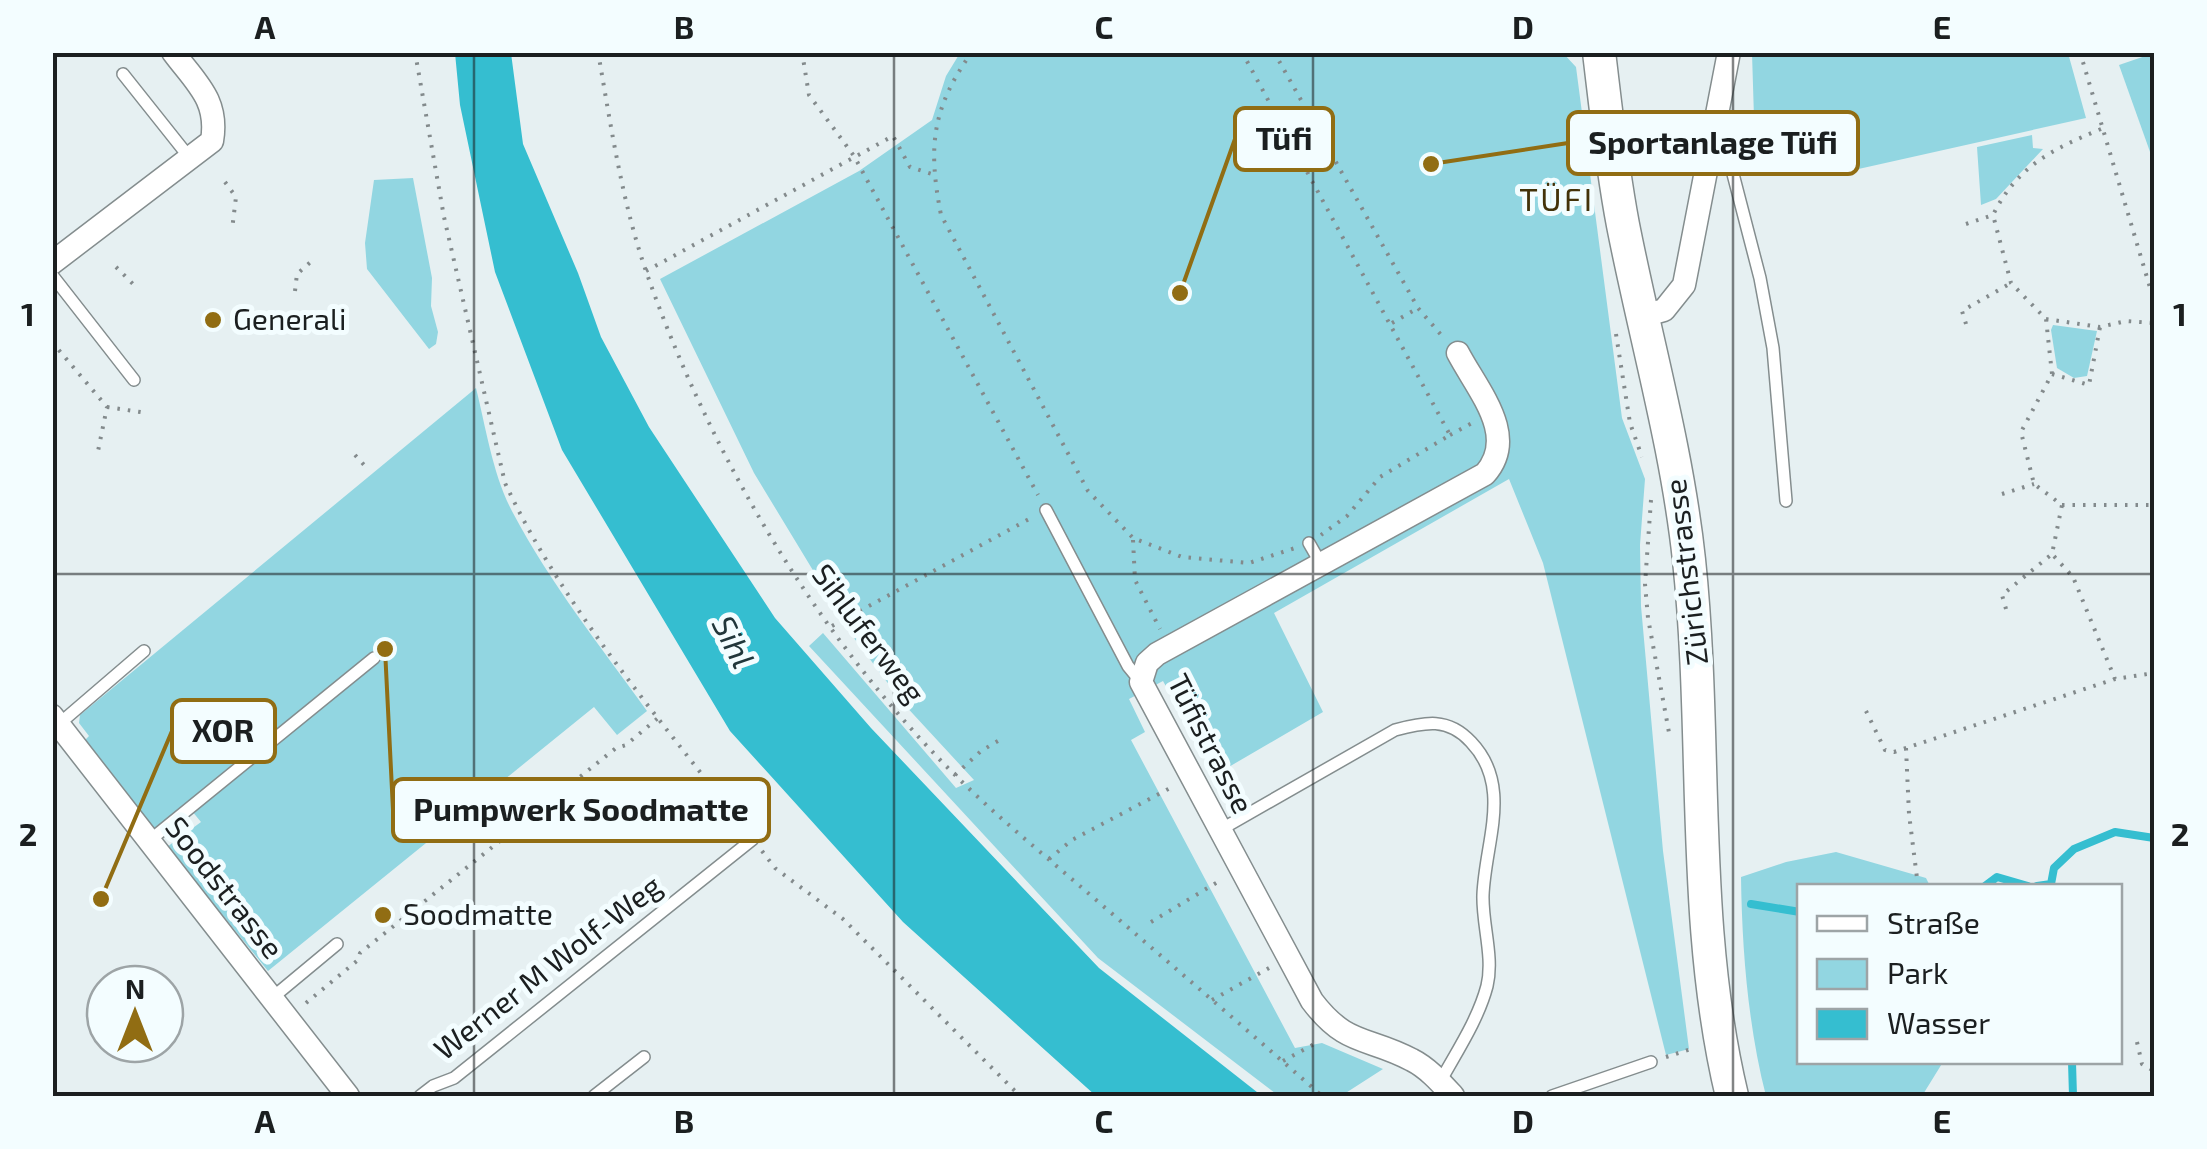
<svg xmlns="http://www.w3.org/2000/svg" width="2207" height="1149" font-family="'Exo 2',sans-serif">
  <rect width="100%" height="100%" fill="#e6f0f2"/>
  <g fill="#92d6e1">
    <path d="M 960,53 L 1563,53 L 1576,67 L 1622,418 L 1645,479 L 1640,545 L 1641,606 L 1663,851 L 1689,1049 L 1666,1055 L 1543,563 L 1509,479 L 1274,613 L 1323,712 L 1215,775 L 1163,681 L 1129,699 L 1145,732 L 1131,740 L 1295,1048 L 1322,1043 L 1383,1069 L 1341,1096 L 1279,1096 L 1098,958 L 809,646 L 823,633 L 956,788 L 974,780 L 902,702 L 854,638 L 754,473 L 660,279 L 859,171 L 932,120 L 946,76 Z"/>
    <path d="M 1752,53 L 2068,53 L 2086,118 L 1854,170 L 1813,133 L 1754,118 Z"/>
    <path d="M 2154,53 L 2154,163 L 2119,65 Z"/>
    <path d="M 2032,135 L 2033,148 L 2043,149 L 1996,199 L 1981,205 L 1977,147 Z"/>
    <path d="M 413,178 L 432,278 L 431,306 L 438,332 L 436,344 L 429,349 L 367,269 L 365,243 L 374,180 Z"/>
    <path d="M 2053,325 L 2097,331 L 2087,376 L 2074,378 L 2057,368 L 2051,330 Z"/>
    <path d="M 476,388 C 486,428 493,476 513,513 C 550,583 601,647 647,711 L 617,735 L 594,707 L 268,971 L 167,847 L 201,822 L 187,805 L 155,830 L 84,741 L 89,736 L 79,723 L 80,715 Z"/>
    <path d="M 1836,852 L 1926,878 L 1930,886 L 1800,886 L 1800,1062 L 1943,1062 L 1922,1096 L 1766,1096 C 1748,1026 1742,949 1741,877 L 1786,862 Z"/>
  </g>
  <path fill="#35bed0" d="M 455,53 L 511,53 L 523,144 L 578,273 L 601,337 L 649,427 L 775,618 L 871,728 L 1099,968 L 1262,1096 L 1096,1096 L 903,922 L 730,731 L 562,450 L 495,272 L 460,105 Z"/>
  <g fill="none" stroke-linecap="round" stroke-linejoin="round">
    <g stroke="#35bed0" stroke-width="8">
      <path d="M 1985,886 L 1997,877 L 2028,886"/>
      <path d="M 2037,886 L 2051,884 L 2054,868 L 2074,849 L 2115,832 L 2154,838"/>
      <path d="M 1751,904 L 1800,912"/>
      <path d="M 2072,1062 L 2073,1096"/>
    </g>
    <g stroke="#848d8e" stroke-width="14">
      <g id="service">
        <path d="M 123,74 L 189,157"/>
        <path d="M 1715,130 L 1726,147 L 1760,278 L 1773,348 L 1786,501"/>
        <path d="M 52,275 L 134,380"/>
        <path d="M 1046,510 L 1128,666 L 1141,682"/>
        <path d="M 1309,543 L 1321,564"/>
        <path d="M 59,724 L 144,651"/>
        <path d="M 1220,830 L 1395,730 C 1425,722 1448,717 1471,742 C 1513,786 1485,842 1483,895 C 1482,924 1494,957 1487,986 C 1478,1020 1457,1051 1440,1082"/>
        <path d="M 149,841 L 374,658"/>
        <path d="M 272,998 L 337,944"/>
        <path d="M 420,1096 L 433,1086 L 454,1078 L 753,839"/>
        <path d="M 594,1096 L 644,1057"/>
        <path d="M 1552,1096 L 1651,1062"/>
      </g>
    </g>
    <g stroke="#848d8e" stroke-width="25">
      <g id="minor">
        <path d="M 52,263 L 212,141 C 219,100 196,83 173,52"/>
        <path d="M 1643,316 L 1664,310 L 1684,285 L 1729,52"/>
        <path d="M 52,716 L 348,1096"/>
        <path d="M 1453,1096 C 1441,1083 1428,1068 1412,1060 C 1367,1036 1347,1047 1312,1001 L 1141,682 L 1147,663 L 1157,654 L 1485,474 C 1519,436 1478,391 1458,353"/>
      </g>
    </g>
    <g stroke="#848d8e" stroke-width="35">
      <path id="secondary" d="M 1599,52 C 1606,110 1612,168 1623,225 C 1645,337 1677,447 1689,560 C 1708,739 1690,922 1732,1096"/>
    </g>
    <g stroke="#838a8c" stroke-width="4" stroke-dasharray="2.5 8" stroke-linecap="butt">
      <path d="M 415,52 L 444,217 L 505,483 C 564,609 659,718 744,828"/>
      <path d="M 598,52 C 611,126 622,203 647,274 C 710,454 817,637 953,773 C 995,815 1043,854 1088,893 C 1167,961 1245,1028 1322,1096"/>
      <path d="M 802,52 L 809,95 L 854,156 L 1038,495"/>
      <path d="M 972,52 C 931,109 928,148 941,215 L 1088,491 L 1133,538 L 1182,557 L 1249,563 L 1295,548"/>
      <path d="M 1242,52 L 1450,435 L 1380,477 L 1347,516 L 1321,535"/>
      <path d="M 1274,52 L 1418,308 L 1442,336"/>
      <path d="M 2080,52 L 2154,301"/>
      <path d="M 2101,129 C 2053,149 2017,166 1993,215 L 2011,283 L 2046,319 L 2052,374 L 2021,432 L 2034,484 L 2062,505 L 2052,554 L 2073,577 L 2115,679"/>
      <path d="M 225,182 L 236,197 L 232,230"/>
      <path d="M 1966,224 L 1993,215"/>
      <path d="M 116,267 L 136,287"/>
      <path d="M 646,271 L 893,136 L 910,167 L 932,174"/>
      <path d="M 295,291 L 297,274 L 314,259"/>
      <path d="M 2046,319 L 2100,327 L 2126,321 L 2154,323"/>
      <path d="M 1392,323 L 1418,308"/>
      <path d="M 1966,324 L 1962,311 L 2011,283"/>
      <path d="M 1616,334 L 1630,423 L 1642,457"/>
      <path d="M 52,342 L 107,407 L 97,456"/>
      <path d="M 2052,374 L 2089,385 L 2100,327"/>
      <path d="M 107,407 L 147,413"/>
      <path d="M 1450,435 L 1472,423"/>
      <path d="M 355,455 L 365,466"/>
      <path d="M 2002,494 L 2034,484"/>
      <path d="M 1651,500 L 1645,584 L 1648,618 L 1670,738"/>
      <path d="M 2062,505 L 2154,505"/>
      <path d="M 1133,540 L 1135,580 L 1160,629"/>
      <path d="M 2006,609 L 2002,595 L 2052,554"/>
      <path d="M 832,626 L 1031,518"/>
      <path d="M 1866,711 L 1885,750 L 1894,752 L 2115,679 L 2154,673"/>
      <path d="M 1906,748 L 1909,814 L 1918,886"/>
      <path d="M 1212,762 L 1222,757"/>
      <path d="M 955,775 L 981,751 L 1003,738"/>
      <path d="M 762,851 L 775,868 L 843,919 L 1020,1096"/>
      <path d="M 1049,859 L 1072,840 L 1174,786"/>
      <path d="M 1151,922 L 1221,880"/>
      <path d="M 1212,1000 L 1269,968"/>
      <path d="M 306,1003 L 358,960 L 360,953 L 616,748 L 626,745 L 658,718"/>
      <path d="M 2137,1042 L 2142,1064 L 2154,1071"/>
      <path d="M 1666,1057 L 1694,1048"/>
      <path d="M 1283,1061 L 1318,1042"/>
    </g>
    <use href="#service" stroke="#fff" stroke-width="11"/>
    <use href="#minor" stroke="#fff" stroke-width="22"/>
    <use href="#secondary" stroke="#fff" stroke-width="32"/>
  </g>
  <path fill="none" stroke="#1b1f20" stroke-width="2.5" stroke-opacity="0.55" d="M 474,52 L 474,1096M 894,52 L 894,1096M 1313,52 L 1313,1096M 1733,52 L 1733,1096M 52,574 L 2154,574"/>
  <g fill="#916d13" stroke="#f3fdff" stroke-width="4">
    <circle cx="213" cy="320" r="10"/>
    <circle cx="383" cy="915" r="10"/>
  </g>
  <g text-anchor="middle" stroke-width="10" stroke-linejoin="round" paint-order="stroke">
    <g font-size="30" fill="#1b1f20" stroke="#f3fdff" text-anchor="start">
      <text x="233" y="330">Generali</text>
      <text x="403" y="925">Soodmatte</text>
    </g>
    <g font-size="30" fill="#1b1f20" stroke="#f3fdff">
      <text transform="translate(1687 572) rotate(-97)" y="10">Zürichstrasse</text>
      <text transform="translate(868 634) rotate(53)" y="10">Sihluferweg</text>
      <text transform="translate(1210 744) rotate(63)" y="10">Tüfistrasse</text>
      <text transform="translate(224 888) rotate(52)" y="10">Soodstrasse</text>
      <text transform="translate(548 968) rotate(-38)" y="10">Werner M Wolf-Weg</text>
    </g>
    <g font-size="32" letter-spacing="2.5" fill="#433209" stroke="#f3fdff">
      <text x="1557" y="211">TÜFI</text>
    </g>
    <g font-size="32" font-style="italic" fill="#21373b" stroke="#f3fdff">
      <text transform="translate(733 642) rotate(63)" y="11">Sihl</text>
    </g>
  </g>
  <path fill="none" stroke="#916d13" stroke-width="4" d="M1180 293L1235 139M1431 164L1568 143M101 899L172 731M385 649L393 810"/>
  <g fill="#916d13" stroke="#f3fdff" stroke-width="4">
    <circle cx="1180" cy="293" r="10"/>
    <circle cx="1431" cy="164" r="10"/>
    <circle cx="101" cy="899" r="10"/>
    <circle cx="385" cy="649" r="10"/>
  </g>
  <g fill="#f3fdff" stroke="#916d13" stroke-width="4">
    <rect x="1235" y="108" width="98" height="62" rx="10"/>
    <rect x="1568" y="112" width="290" height="62" rx="10"/>
    <rect x="172" y="700" width="103" height="62" rx="10"/>
    <rect x="393" y="779" width="376" height="62" rx="10"/>
  </g>
  <g font-size="32" text-anchor="middle" font-weight="bold" fill="#1b1f20">
    <text x="1284" y="150">Tüfi</text>
    <text x="1713" y="154">Sportanlage Tüfi</text>
    <text x="223" y="742">XOR</text>
    <text x="581" y="821">Pumpwerk Soodmatte</text>
  </g>
  <rect width="2207" height="1149" fill="none" stroke="#f3fdff" stroke-width="110"/>
  <rect x="1797" y="884" width="325" height="180" fill="#f3fdff" stroke="#9da4a6" stroke-width="2.5"/>
  <rect x="1817" y="916" width="50" height="15" fill="#ffffff" stroke="#9da4a6" stroke-width="2.5"/>
  <text x="1887" y="934" font-size="30" fill="#1b1f20">Straße</text>
  <rect x="1817" y="959" width="50" height="30" fill="#92d6e1" stroke="#9da4a6" stroke-width="2.5"/>
  <text x="1887" y="984" font-size="30" fill="#1b1f20">Park</text>
  <rect x="1817" y="1009" width="50" height="30" fill="#35bed0" stroke="#9da4a6" stroke-width="2.5"/>
  <text x="1887" y="1034" font-size="30" fill="#1b1f20">Wasser</text>
  <g transform="translate(135 1014)"><circle r="48" fill="#f3fdff" stroke="#9da4a6" stroke-width="2.5"/>
  <path d="M0-8L18 38L0 25L-18 38Z" fill="#916d13"/>
  <text y="-15" font-size="28" font-weight="bold" text-anchor="middle" fill="#1b1f20">N</text>
  </g>
  <rect x="55" y="55" width="2097" height="1039" fill="none" stroke="#1b1f20" stroke-width="4"/>
  <g font-size="32" text-anchor="middle" font-weight="bold" fill="#1b1f20">
    <text x="265" y="39">A</text>
    <text x="684" y="39">B</text>
    <text x="1104" y="39">C</text>
    <text x="1523" y="39">D</text>
    <text x="1942" y="39">E</text>
    <text x="28" y="326">1</text>
    <text x="2180" y="326">1</text>
    <text x="28" y="846">2</text>
    <text x="2180" y="846">2</text>
    <text x="265" y="1133">A</text>
    <text x="684" y="1133">B</text>
    <text x="1104" y="1133">C</text>
    <text x="1523" y="1133">D</text>
    <text x="1942" y="1133">E</text>
  </g>
</svg>
